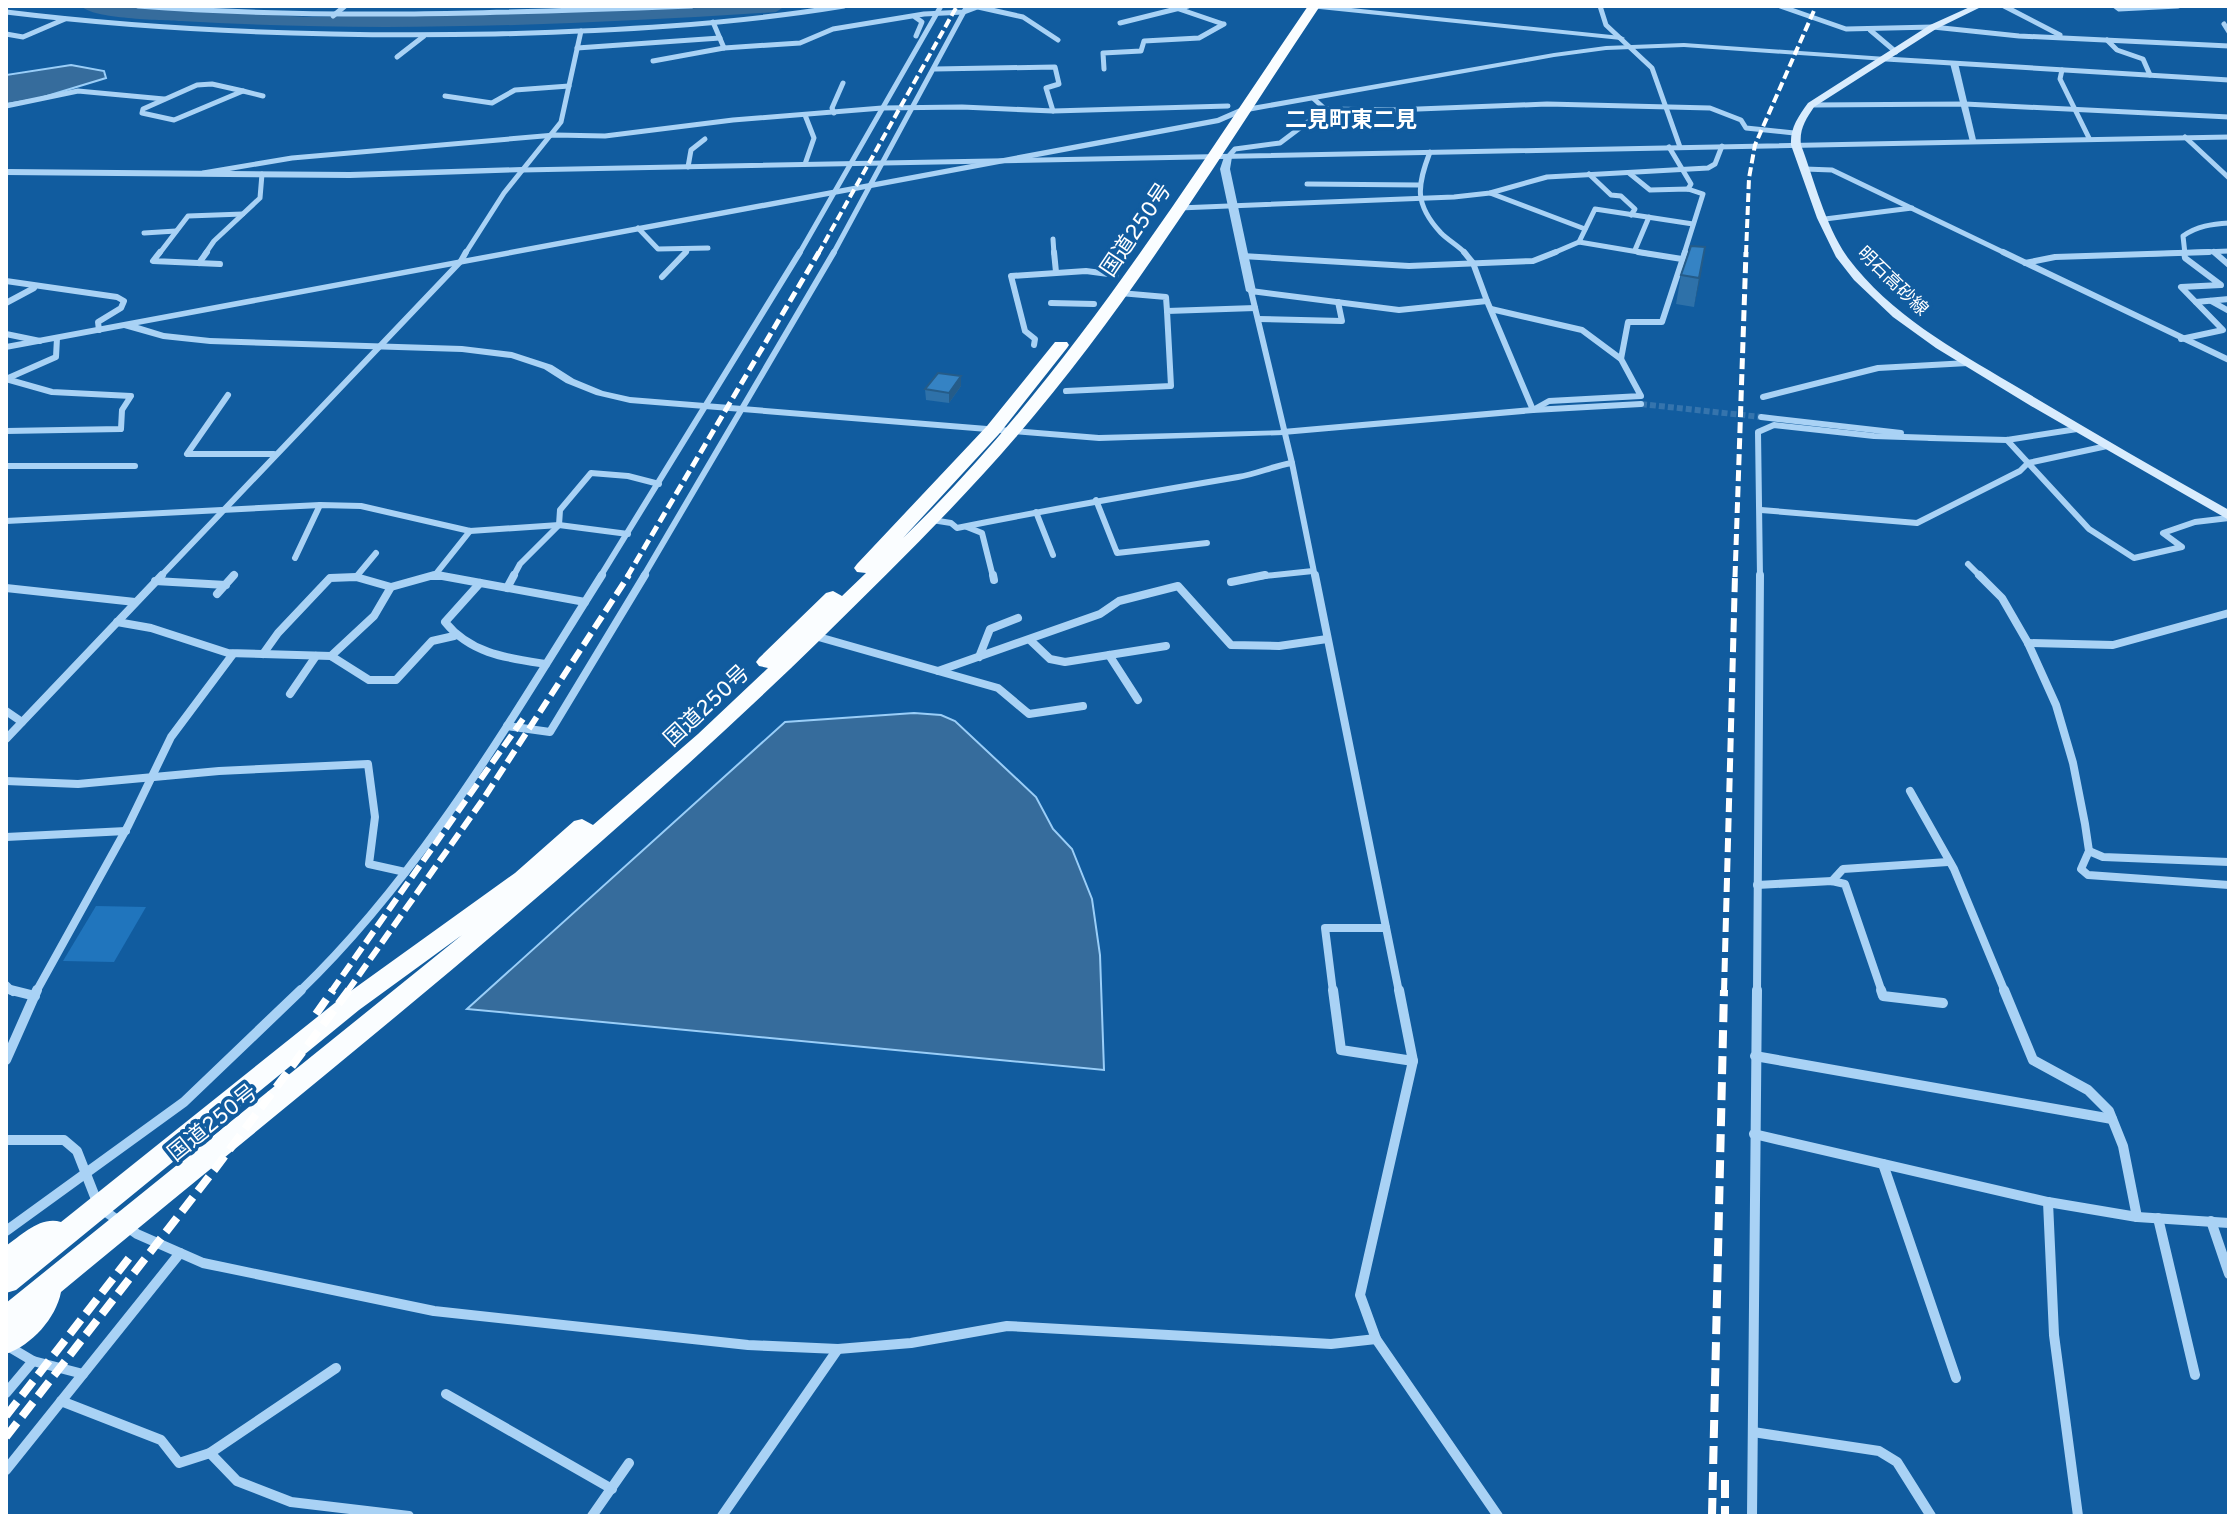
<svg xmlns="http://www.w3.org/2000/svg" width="2235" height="1522" font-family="Overpass,'Noto Sans JP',sans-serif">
  <rect width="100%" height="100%" fill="#115c9f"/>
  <path fill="#2075bd" d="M 96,906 L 146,907 L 114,962 L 63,961 Z"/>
  <g fill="#366c9c" stroke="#9acef8" stroke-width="2">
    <path d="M 71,65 L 104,71 L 106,78 L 37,99 L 6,104 L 6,75 Z"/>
    <path d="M 914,713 L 941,715 L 955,721 L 1036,797 L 1053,829 L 1072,849 L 1092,899 L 1100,955 L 1104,1070 L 467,1009 L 785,722 Z"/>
  </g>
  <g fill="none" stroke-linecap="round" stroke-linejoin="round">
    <path fill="#366c9c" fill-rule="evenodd" d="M 81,6 L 131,6 L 307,17 L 785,6 L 776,12 C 578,25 379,33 181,21 C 161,20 93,19 81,6 Z"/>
    <path stroke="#3574ad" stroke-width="6" stroke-dasharray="6 3" stroke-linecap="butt" d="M 1641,404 L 1761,417"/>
    <g stroke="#a9d2f5" stroke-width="5">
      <path d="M 138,6 C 323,20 507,13 692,6"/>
      <path d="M 1600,6 L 1606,25 L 1652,68 L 1680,147"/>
      <path d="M 1780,6 L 1846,29 L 1933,27 L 2019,36 L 2229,46"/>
      <path d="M 2004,6 L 2060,35"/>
      <path d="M 2115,6 L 2119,9 L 2178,6"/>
      <path d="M 978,7 L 1023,17 L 1058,40"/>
      <path d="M 1179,9 L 1223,24"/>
      <path d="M 6,12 C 169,32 331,37 495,34 C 612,31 728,25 844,6"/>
      <path d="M 333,16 L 345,6"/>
      <path d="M 915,17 L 922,22 L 916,36"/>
      <path d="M 713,22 L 724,48 L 800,43 L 833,29 L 924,14 L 964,12 L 980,6"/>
      <path d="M 1120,23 L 1188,6"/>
      <path d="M 2224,24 L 2229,32"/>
      <path d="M 1870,30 L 1896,52"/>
      <path d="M 6,34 L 23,37 L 65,19"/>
      <path d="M 2107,40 L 2117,50 L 2143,59 L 2150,75"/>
      <path d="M 577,48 L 720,38"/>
      <path d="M 397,57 L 424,36"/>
      <path d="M 1886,59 L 2229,80"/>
      <path d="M 653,61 L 724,48"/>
      <path d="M 935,69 L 1055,67 L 1059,84 L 1046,88 L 1053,111"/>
      <path d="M 1104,69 L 1103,53 L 1141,51 L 1144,41 L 1199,38 L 1224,24"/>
      <path d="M 2062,70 L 2060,79 L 2089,138"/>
      <path d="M 212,84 L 243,91 L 174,120 L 142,113 L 143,109 L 197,85 Z"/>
      <path d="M 243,91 L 263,96"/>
      <path d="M 445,96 L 492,103 L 515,90 L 569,86"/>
      <path d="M 1811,105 L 1965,104 L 2229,117"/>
      <path d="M 6,106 L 78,91 L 164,99"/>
      <path d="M 1325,109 L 1393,110 L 1547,104 L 1710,108 L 1741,120 L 1746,128 L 1794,133"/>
      <path d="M 834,113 L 832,108 L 843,83"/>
      <path d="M 805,115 L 814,138 L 805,164"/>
      <path d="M 2185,137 L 2229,178"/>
      <path d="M 1669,147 L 1691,184 L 1688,189"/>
      <path d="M 1430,152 C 1417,186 1414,204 1441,233 C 1449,241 1459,246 1466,254"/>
      <path d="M 1228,157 L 1235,149 L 1280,143 L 1325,109 L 1314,99"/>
      <path d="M 688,167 L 691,150 L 705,139"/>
      <path d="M 1805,169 L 1832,170 L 2007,254"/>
      <path d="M 522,170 L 2229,137"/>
      <path d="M 203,173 L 292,158 L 555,135 L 605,136 L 733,120 L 882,108 L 962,107 L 1053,111 L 1228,106"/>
      <path d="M 1629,173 L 1650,190 L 1688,189 L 1703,194 L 1684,254"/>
      <path d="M 1589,174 L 1611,195 L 1621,196 L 1635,209 L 1631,215"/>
      <path d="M 1307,184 L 1418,185"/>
      <path d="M 1490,193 L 1585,229"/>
      <path d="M 1179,208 L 1454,197 L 1490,193 L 1547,177 L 1708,168 L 1715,164 L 1722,146"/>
      <path d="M 1825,219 L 1912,208"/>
      <path d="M 638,228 L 658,249 L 708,248"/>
      <path d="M 144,233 L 176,231"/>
      <path d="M 1053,239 L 1054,254"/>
      <path d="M 1579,242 L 1595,209 L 1693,224"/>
      <path d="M 1635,250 L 1649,217"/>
      <path d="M 159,254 L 188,216 L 243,214"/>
      <path d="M 205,254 L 214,241 L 260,198 L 262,174"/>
      <path d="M 465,254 L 504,193 L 561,122 L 581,31"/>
      <path d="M 684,254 L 688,249"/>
      <path d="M 799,254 L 941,6"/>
      <path d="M 833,254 L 967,6"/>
      <path d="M 1551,254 L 1579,242 L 1650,254"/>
      <path d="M 2151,254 L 2229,251"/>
      <path d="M 2185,254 L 2183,236 C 2197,226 2212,224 2229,223"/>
    </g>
    <g stroke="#a9d2f5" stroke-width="6">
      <path d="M 160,252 L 153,261 L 220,264"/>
      <path d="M 1054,252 L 1056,272"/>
      <path d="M 1464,252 L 1473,263 L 1487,301"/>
      <path d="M 1638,252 L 1682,259"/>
      <path d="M 2003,252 L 2229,360"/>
      <path d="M 2214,252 L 2229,265"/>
      <path d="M 1242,256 L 1409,266 L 1533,261 L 1556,252"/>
      <path d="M 199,263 L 207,252"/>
      <path d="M 2025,263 L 2055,257 L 2209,252"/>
      <path d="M 662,277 L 686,252"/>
      <path d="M 6,281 L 117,297 L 124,301 L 121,308 L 98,322 L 99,330"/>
      <path d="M 1120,293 L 1166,297 L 1167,311"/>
      <path d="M 2211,301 L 2229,311"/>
      <path d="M 2196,302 L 2229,299"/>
      <path d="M 6,303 L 34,288"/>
      <path d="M 1051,303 L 1094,304"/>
      <path d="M 1491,309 L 1582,330 L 1621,359"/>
      <path d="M 1258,319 L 1342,321 L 1338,302"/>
      <path d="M 6,334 L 40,341"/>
      <path d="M 2181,339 L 2223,330 L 2181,287 L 2221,285 L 2185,258 L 2184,252"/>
      <path d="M 1034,345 L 1035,339 L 1025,331 L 1011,276 L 1086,271 L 1116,275"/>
      <path d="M 6,379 L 52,392 L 131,396 L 122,410 L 121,429 L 6,431"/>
      <path d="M 6,379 L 56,357 L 57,338"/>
      <path d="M 1066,391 L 1171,386 L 1167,311 L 1255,308"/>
      <path d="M 228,395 L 187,454 L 274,454"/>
      <path d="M 1763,397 L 1878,368 L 1968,363"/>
      <path d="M 1761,417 L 1901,433"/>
      <path d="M 1283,432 L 1533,410 L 1549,401 L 1641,396 L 1621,359 L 1628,322 L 1662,322 L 1685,252"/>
      <path d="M 1930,438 L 2007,440 L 2077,429"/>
      <path d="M 2007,440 L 2089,529 L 2134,558 L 2182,547 L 2163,533 L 2195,522 L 2229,518"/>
      <path d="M 6,466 L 135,466"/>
      <path d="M 1096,500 L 1117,553 L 1207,543"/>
      <path d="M 1761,510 L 1917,523 L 2020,471 L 2028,463 L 2107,446"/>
      <path d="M 1036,512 L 1053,555"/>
      <path d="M 932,520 L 951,523 L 957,528 C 1051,509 1144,493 1238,477 C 1257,474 1273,466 1292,463"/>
      <path d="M 6,521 L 320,505 L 361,506 L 470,531 L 559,525 L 628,534"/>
      <path d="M 967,527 L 982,533 L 993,577"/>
      <path d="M 295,558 L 320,505"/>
      <path d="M 1968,564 L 1981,577"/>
      <path d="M 435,575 L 470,531"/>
      <path d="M 160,577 L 461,261 L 466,252"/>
      <path d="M 232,577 L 234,575"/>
      <path d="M 347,577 L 357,577"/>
      <path d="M 356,577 L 376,553"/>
      <path d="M 426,577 L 448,577"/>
      <path d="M 513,577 L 520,564 L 559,525 L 560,510 L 591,473 L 628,476 L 659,484"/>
      <path d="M 600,577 L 800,252"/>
      <path d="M 643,577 L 834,252"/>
      <path d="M 1255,577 L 1313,571"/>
      <path d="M 1315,577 L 1292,463 L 1251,291 L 1399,310 L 1487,301 L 1533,410 L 1641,404"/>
      <path d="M 1760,577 L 1758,432 L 1774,425 L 1874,436 L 1934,438"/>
    </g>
    <g stroke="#a9d2f5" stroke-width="8">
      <path d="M 437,575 L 585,602"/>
      <path d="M 993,575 L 994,580"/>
      <path d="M 1315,575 L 1399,992"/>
      <path d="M 1979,575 L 2002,598 L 2028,643 L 2056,705 L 2073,763 L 2085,824 L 2089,851 L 2081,869 L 2088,875 L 2229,885"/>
      <path d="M 155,581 L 226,585"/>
      <path d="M 1231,582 L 1265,575"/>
      <path d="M 480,583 L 445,622 C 471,654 507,658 546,664"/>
      <path d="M 6,588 L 135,602"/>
      <path d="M 507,588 L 514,575"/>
      <path d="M 217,594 L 234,575"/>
      <path d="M 117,622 L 151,628 L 228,653 L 331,656 L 369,680 L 396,680 L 432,641 L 454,636"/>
      <path d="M 815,636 L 998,688 L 1029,714 L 1083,706"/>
      <path d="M 1030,640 L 1050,659 L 1065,662 L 1166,646"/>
      <path d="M 2028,643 L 2113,645 L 2229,613"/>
      <path d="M 263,654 L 278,633 L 330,578 L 356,577 L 391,587"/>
      <path d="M 1109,655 L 1138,700"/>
      <path d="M 331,656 L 374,616 L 391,587 L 434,575"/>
      <path d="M 979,657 L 990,629 L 1018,618"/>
      <path d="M 938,671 L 1100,614 L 1119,601 L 1178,586 L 1231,645 L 1279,646 L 1327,639"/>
      <path d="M 290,694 L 316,656"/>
      <path d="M 6,711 L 22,722"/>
      <path d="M 507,726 L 550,732 L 645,575"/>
      <path d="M 6,739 L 162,575"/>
      <path d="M 6,781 L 78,784 L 219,771 L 368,764 L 375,817 L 369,864 L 405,872"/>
      <path d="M 1910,791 L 1954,869 L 2005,992"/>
      <path d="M 6,837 L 126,831"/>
      <path d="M 2089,851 L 2103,857 L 2229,862"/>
      <path d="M 1832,881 L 1843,869 L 1948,862"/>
      <path d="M 1757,885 L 1832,881 L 1845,884 L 1882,992"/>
      <path d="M 6,985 L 13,992"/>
      <path d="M 36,992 L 128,826 L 171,737 L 233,654"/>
      <path d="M 299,992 C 423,873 511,719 602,575"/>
      <path d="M 1333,992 L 1325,928 L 1386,928"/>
      <path d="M 1757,992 L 1760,575"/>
    </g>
    <g stroke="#a9d2f5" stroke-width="10">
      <path d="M 11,990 L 35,996"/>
      <path d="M 1333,990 L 1341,1050 L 1413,1061"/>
      <path d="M 1399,990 L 1413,1061 L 1360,1295 L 1376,1339 L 1498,1516"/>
      <path d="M 1881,990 L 1883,996 L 1943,1003"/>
      <path d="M 2004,990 L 2033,1060 L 2088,1090 L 2109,1111 L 2123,1146 L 2137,1217"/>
      <path d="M 1755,1056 L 2112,1119"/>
      <path d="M 6,1060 L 37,990"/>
      <path d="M 1754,1134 L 2048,1202 L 2137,1217 L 2229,1223"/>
      <path d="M 6,1140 L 64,1140 L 77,1151 L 99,1207 L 137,1234 L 203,1263 L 434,1311 L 748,1345 L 838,1349 L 911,1343 L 1007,1326 L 1331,1344 L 1376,1339"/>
      <path d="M 1883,1164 L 1956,1378"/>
      <path d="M 2048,1202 L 2054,1335 L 2078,1516"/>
      <path d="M 2158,1218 L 2195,1375"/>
      <path d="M 2211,1221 L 2229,1274"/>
      <path d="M 6,1231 L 184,1102 L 301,990"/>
      <path d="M 6,1345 L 33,1361 L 83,1374"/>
      <path d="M 6,1393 L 33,1361"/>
      <path d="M 446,1394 L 612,1489"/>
      <path d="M 61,1401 L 161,1440 L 179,1463 L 210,1453 L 336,1368"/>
      <path d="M 1753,1432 L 1879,1451 L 1897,1462 L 1931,1516"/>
      <path d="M 210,1453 L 237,1481 L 291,1502 L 409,1516"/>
      <path d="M 6,1470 L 180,1253"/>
      <path d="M 592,1516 L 629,1463"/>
      <path d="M 722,1516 L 838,1349"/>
      <path d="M 1752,1516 L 1757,990"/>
    </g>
    <g fill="#a9d2f5" fill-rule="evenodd">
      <path d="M 1306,6 L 1332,6 L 1621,36 L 1625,38 L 1621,40 L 1310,8 Z"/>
      <path d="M 1684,43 L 1886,57 L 1890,59 L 1886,61 L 1684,47 L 1606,50 L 1554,57 L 1242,113 L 1219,123 L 138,325 L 164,333 L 210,338 L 462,346 L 512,352 L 552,365 L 574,379 L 603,391 L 630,397 L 1099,435 L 1287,430 L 1287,434 L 1283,435 L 1099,441 L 630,403 L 596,395 L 566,383 L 544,369 L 511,358 L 462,352 L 210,344 L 163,339 L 124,328 L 6,350 L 6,344 L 1217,118 L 1240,108 L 1554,53 L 1606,46 Z"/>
      <path d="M 1954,61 L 1958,63 L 1977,144 L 1970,142 L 1950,63 Z"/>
      <path d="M 1228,154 L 1232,157 L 1230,169 L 1256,291 L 1251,294 L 1246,291 L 1220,169 L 1224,157 Z"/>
      <path d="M 522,167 L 527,170 L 525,172 L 350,178 L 6,175 L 6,169 L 350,172 Z"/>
    </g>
    <path fill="#d9ecfd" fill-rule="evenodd" d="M 1972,6 L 1983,6 L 1936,29 L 1814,107 C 1806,119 1799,129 1801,145 C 1815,182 1825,225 1848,258 C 1890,314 1953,349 2012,384 C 2084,427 2156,469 2229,510 L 2229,520 L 2031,406 L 1936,348 L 1893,317 L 1854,280 L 1836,257 L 1817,218 L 1791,145 C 1790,128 1798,117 1808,103 L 1930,25 Z"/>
    <path fill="#fafdff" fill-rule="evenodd" d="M 1308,6 L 1320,6 C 1223,151 1131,304 1016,437 C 954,509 887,574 820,640 C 581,873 318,1079 61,1292 C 56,1318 32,1345 6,1354 L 6,1303 L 462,935 L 359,1010 L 16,1290 L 6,1293 L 6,1246 C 22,1235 40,1216 61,1222 L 341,998 L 515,873 L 574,821 L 582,819 L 593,825 L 698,734 L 768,668 L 759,666 L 756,662 L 759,658 L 826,593 L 833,591 L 842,596 L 866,573 L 857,572 L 854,568 L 857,564 L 987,426 L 1055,342 L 1067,342 L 1069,345 L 1067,348 L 999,434 L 903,538 C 1064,383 1183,189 1308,6 Z"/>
    <g stroke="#fff" stroke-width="4" stroke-dasharray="9 4" stroke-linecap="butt">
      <path d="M 818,254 L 957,6"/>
      <path d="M 1746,254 L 1749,178 L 1755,145 L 1816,6"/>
    </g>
    <g stroke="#fff" stroke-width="5" stroke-dasharray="11 5" stroke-linecap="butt">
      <path d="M 627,577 L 819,252"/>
      <path d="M 1735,577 L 1746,252"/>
    </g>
    <g stroke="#fff" stroke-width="6" stroke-dasharray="14 6" stroke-linecap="butt">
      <path d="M 331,992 L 523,719"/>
      <path d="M 347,992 L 482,801 L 629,575"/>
      <path d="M 1724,992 L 1735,575"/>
    </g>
    <g stroke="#fff" stroke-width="8" stroke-dasharray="18 8" stroke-linecap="butt">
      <path d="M 316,1014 L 333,990"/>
      <path d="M 6,1416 L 129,1258"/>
      <path d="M 6,1437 L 215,1169 L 349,990"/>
      <path d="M 1725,1480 L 1725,1516"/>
      <path d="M 1712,1516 L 1724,990"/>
    </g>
  </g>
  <g fill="#2e71a9">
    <path d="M 1705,247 L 1694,307 L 1676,304 L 1681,275 Z"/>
    <path d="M 961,376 L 961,386 L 949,403 L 926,400 L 925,389 Z"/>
  </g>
  <g fill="#255c89">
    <path d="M 1705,247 L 1701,275 L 1694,307 L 1699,278 Z"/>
    <path d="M 961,376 L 961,386 L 949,403 L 949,393 Z"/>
  </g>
  <g fill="#3583c4" stroke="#255c89" stroke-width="2">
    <path d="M 1691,246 L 1705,247 L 1699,278 L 1681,275 Z"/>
    <path d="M 938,373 L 961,376 L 949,393 L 925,389 Z"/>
  </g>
  <g text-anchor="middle" stroke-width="7" stroke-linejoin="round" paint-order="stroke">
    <g font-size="18" fill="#fff" stroke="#115c9f">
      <text transform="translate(1893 281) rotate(44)" y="6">明石高砂線</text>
    </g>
    <g font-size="22" font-weight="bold" fill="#fff" stroke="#115c9f">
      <text x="1351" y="127">二見町東二見</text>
    </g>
    <g font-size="22" fill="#fff" stroke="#115c9f">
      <text transform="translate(1135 229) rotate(-56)" y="8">国道250号</text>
      <text transform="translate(706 705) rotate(-43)" y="8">国道250号</text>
      <text transform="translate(212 1122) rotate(-39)" y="8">国道250号</text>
    </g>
  </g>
  <rect width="2235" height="1522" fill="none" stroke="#ffffff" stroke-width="16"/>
</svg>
